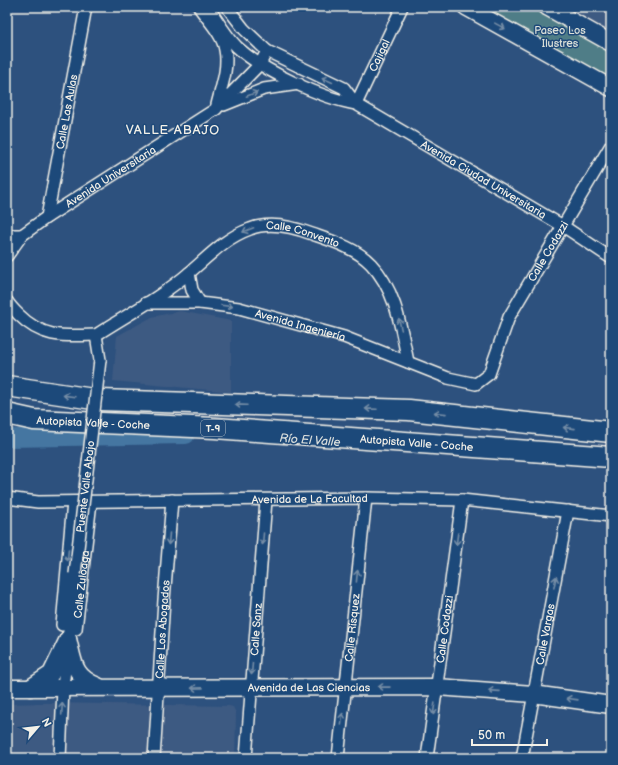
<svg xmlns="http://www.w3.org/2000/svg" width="618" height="765" font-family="'Balsamiq Sans',sans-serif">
  <rect width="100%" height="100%" fill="#2d517e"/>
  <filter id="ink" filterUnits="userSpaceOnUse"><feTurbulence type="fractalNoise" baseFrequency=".025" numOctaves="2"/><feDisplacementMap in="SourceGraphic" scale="8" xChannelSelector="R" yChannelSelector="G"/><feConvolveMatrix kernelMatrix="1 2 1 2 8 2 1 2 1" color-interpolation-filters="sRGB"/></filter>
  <g filter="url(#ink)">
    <g fill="#3e5a82">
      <path d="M 566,7 L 611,7 L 611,33 Z"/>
      <path d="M 180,311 L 231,321 L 231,392 L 113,381 L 117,336 L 152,317 Z"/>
      <path d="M 47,703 L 229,706 L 233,707 L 236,713 L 235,758 L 7,758 L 7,704 Z"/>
    </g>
    <path fill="#507d87" stroke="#a2b7b8" d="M 483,7 L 532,7 L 611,51 L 611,79 Z"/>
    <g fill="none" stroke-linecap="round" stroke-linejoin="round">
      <path stroke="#4476a1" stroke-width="18" d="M 7,438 L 186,435"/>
      <g stroke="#f4f1e8" stroke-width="14">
        <g id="street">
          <path d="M 199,7 C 207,19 223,35 225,50 C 229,70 220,90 216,109"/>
          <path id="s1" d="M 208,7 C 217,20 226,36 237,47 C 263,71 321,98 356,104 L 563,226 L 611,258"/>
          <path d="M 227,7 L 244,29 L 267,51 L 344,88 L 356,104"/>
          <path id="s2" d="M 356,104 L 402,7"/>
          <path d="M 224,105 L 264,89 L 299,84"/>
          <path id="s3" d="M 47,217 L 86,7"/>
          <path d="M 7,235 L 22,235"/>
          <path id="s4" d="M 7,256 L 22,235 L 47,217 L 216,109 L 260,64 L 267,51"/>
          <path d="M 189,273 L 192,290 L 200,303"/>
          <path d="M 7,301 C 10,306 15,311 19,315 C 43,339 65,336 96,335"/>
          <path id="s5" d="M 146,303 L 200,303 L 239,308 L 344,337 L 448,378 L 476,384 L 489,374 L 509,317 L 611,145"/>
          <path id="s6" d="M 96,335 C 127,315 161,297 189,273 C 209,256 225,238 250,229 C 270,221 293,227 312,234 C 332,241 356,248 371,264 C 396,290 401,328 408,362"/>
          <path d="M 96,335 L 100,360"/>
          <path id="s7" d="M 7,498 L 38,502 L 366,498 L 462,500 L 611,516"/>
          <path d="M 62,625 L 73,502"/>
          <path id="s8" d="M 76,629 L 91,502"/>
          <path d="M 60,758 L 63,688 L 75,574"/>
          <path id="s9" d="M 154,758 L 164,600 L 172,500"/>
          <path id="s10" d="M 246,758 L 266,500"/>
          <path id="s11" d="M 338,758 L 366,498"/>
          <path id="s12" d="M 427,758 L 462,500"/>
          <path id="s13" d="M 522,758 L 568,511"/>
        </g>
      </g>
      <g stroke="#f4f1e8" stroke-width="19">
        <g id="secondary">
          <path d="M 466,7 L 611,88"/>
          <path d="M 547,7 L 611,43"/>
          <path d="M 68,639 C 74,662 73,677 98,686"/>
          <path id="s14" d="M 7,688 L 437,687 L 533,694 L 611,705"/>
          <path d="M 30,688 L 51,674 L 68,639"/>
        </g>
      </g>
      <g stroke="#f4f1e8" stroke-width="23">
        <g id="highway">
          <path d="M 7,386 L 100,400 L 409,410 L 611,432"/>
          <path id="s15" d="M 7,414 L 34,420 L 215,428 L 611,457"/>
        </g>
      </g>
      <use href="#street" stroke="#1f4a7a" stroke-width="11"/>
      <use href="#secondary" stroke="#1f4a7a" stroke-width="16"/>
      <use href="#highway" stroke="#1f4a7a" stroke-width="20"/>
      <g stroke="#f4f1e8" stroke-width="14" stroke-linecap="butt">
        <g id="street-bridge">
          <path id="s16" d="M 75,574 L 100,360"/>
        </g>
      </g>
      <use href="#street-bridge" stroke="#1f4a7a" stroke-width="11"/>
    </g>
    <defs><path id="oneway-shaft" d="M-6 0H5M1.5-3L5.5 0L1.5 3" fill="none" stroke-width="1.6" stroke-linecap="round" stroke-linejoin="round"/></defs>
    <g stroke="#748da6">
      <use href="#oneway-shaft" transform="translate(500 26) rotate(29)"/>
      <use href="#oneway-shaft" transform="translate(327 80) rotate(-155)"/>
      <use href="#oneway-shaft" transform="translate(252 94) rotate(-21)"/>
      <use href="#oneway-shaft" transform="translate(248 230) rotate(158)"/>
      <use href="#oneway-shaft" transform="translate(227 306) rotate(7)"/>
      <use href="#oneway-shaft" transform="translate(400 324) rotate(-103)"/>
      <use href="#oneway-shaft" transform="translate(69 396) rotate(-173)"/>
      <use href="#oneway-shaft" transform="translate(241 405) rotate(-178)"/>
      <use href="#oneway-shaft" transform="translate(371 409) rotate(-178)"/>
      <use href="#oneway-shaft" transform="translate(440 413) rotate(-174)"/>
      <use href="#oneway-shaft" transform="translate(569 428) rotate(-174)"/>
      <use href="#oneway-shaft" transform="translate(169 539) rotate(95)"/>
      <use href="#oneway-shaft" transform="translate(263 539) rotate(95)"/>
      <use href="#oneway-shaft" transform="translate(457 539) rotate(98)"/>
      <use href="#oneway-shaft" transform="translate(68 555) rotate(95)"/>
      <use href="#oneway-shaft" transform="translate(357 576) rotate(-84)"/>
      <use href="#oneway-shaft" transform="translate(555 582) rotate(-79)"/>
      <use href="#oneway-shaft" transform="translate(252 669) rotate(95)"/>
      <use href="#oneway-shaft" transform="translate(384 687) rotate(-179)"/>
      <use href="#oneway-shaft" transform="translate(197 688) rotate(179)"/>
      <use href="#oneway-shaft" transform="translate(494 691) rotate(-176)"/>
      <use href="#oneway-shaft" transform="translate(572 699) rotate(-172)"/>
      <use href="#oneway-shaft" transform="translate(62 709) rotate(-87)"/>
      <use href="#oneway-shaft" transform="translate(434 709) rotate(98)"/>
      <use href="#oneway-shaft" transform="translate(342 719) rotate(-84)"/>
    </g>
  </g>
  <g text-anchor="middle" stroke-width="3" stroke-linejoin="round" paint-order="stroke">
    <rect fill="#1f4a7a" stroke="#b4bfc7" stroke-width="1" x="201" y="420" width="24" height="16" rx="3"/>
    <g font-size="10" font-weight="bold" fill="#f4f1e8">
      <text x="213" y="432">T-9</text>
    </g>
    <g font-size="11" fill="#dbe0d9" stroke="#1f4a7a">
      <text x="560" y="34">Paseo Los<tspan x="560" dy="13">Ilustres</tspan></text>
    </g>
    <g font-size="11" fill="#f4f1e8" stroke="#1f4a7a">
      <text dy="4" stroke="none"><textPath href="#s2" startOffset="54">Cajigal</textPath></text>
      <text dy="4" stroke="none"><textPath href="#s3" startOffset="107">Calle Las Aulas</textPath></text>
      <text dy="4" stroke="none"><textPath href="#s4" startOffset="132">Avenida Universitaria</textPath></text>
      <text dy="4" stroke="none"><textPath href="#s1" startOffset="331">Avenida Ciudad Universitaria</textPath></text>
      <text dy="4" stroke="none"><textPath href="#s6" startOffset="242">Calle Convento</textPath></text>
      <text dy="4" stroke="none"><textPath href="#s5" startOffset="496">Calle Codazzi</textPath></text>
      <text dy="4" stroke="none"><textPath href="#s5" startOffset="157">Avenida Ingeniería</textPath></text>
      <text dy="4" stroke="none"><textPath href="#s15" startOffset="87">Autopista Valle - Coche</textPath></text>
      <text dy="4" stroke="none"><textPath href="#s15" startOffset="411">Autopista Valle - Coche</textPath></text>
      <text dy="4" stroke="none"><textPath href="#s16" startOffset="88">Puente Valle Abajo</textPath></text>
      <text dy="4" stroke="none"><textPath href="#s7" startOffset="303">Avenida de La Facultad</textPath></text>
      <text dy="4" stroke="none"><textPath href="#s8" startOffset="45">Calle Zuloaga</textPath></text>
      <text dy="4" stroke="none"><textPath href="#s11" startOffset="131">Calle Rísquez</textPath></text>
      <text dy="4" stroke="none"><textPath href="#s9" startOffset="129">Calle Los Abogados</textPath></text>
      <text dy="4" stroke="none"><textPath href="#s10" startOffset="129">Calle Sanz</textPath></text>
      <text dy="4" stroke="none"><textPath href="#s12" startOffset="130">Calle Codazzi</textPath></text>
      <text dy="4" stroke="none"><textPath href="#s13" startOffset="126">Calle Vargas</textPath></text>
      <text dy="4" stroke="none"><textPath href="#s14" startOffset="302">Avenida de Las Ciencias</textPath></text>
    </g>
    <g font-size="12" font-style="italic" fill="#dadfdd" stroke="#1f4a7a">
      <text transform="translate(310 440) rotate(4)" y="4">Río El Valle</text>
    </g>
    <g font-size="13" letter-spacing="1" fill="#f4f1e8" stroke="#1f4a7a">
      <text x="173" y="134">VALLE ABAJO</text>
    </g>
  </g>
  <rect width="618" height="765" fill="none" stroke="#1f4a7a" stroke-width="24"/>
  <rect x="12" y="12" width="594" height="741" fill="none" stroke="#f4f1e8" stroke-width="1.5" filter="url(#ink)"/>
  <g transform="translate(38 727) rotate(62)" stroke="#1f4a7a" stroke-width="3" paint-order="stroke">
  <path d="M0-3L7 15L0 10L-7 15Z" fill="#f4f1e8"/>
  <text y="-6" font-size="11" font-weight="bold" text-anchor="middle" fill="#f4f1e8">N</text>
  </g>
  <path d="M472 739v6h75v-6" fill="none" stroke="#f4f1e8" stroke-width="2"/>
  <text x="478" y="739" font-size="12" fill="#f4f1e8" stroke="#1f4a7a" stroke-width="3" paint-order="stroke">50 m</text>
</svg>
